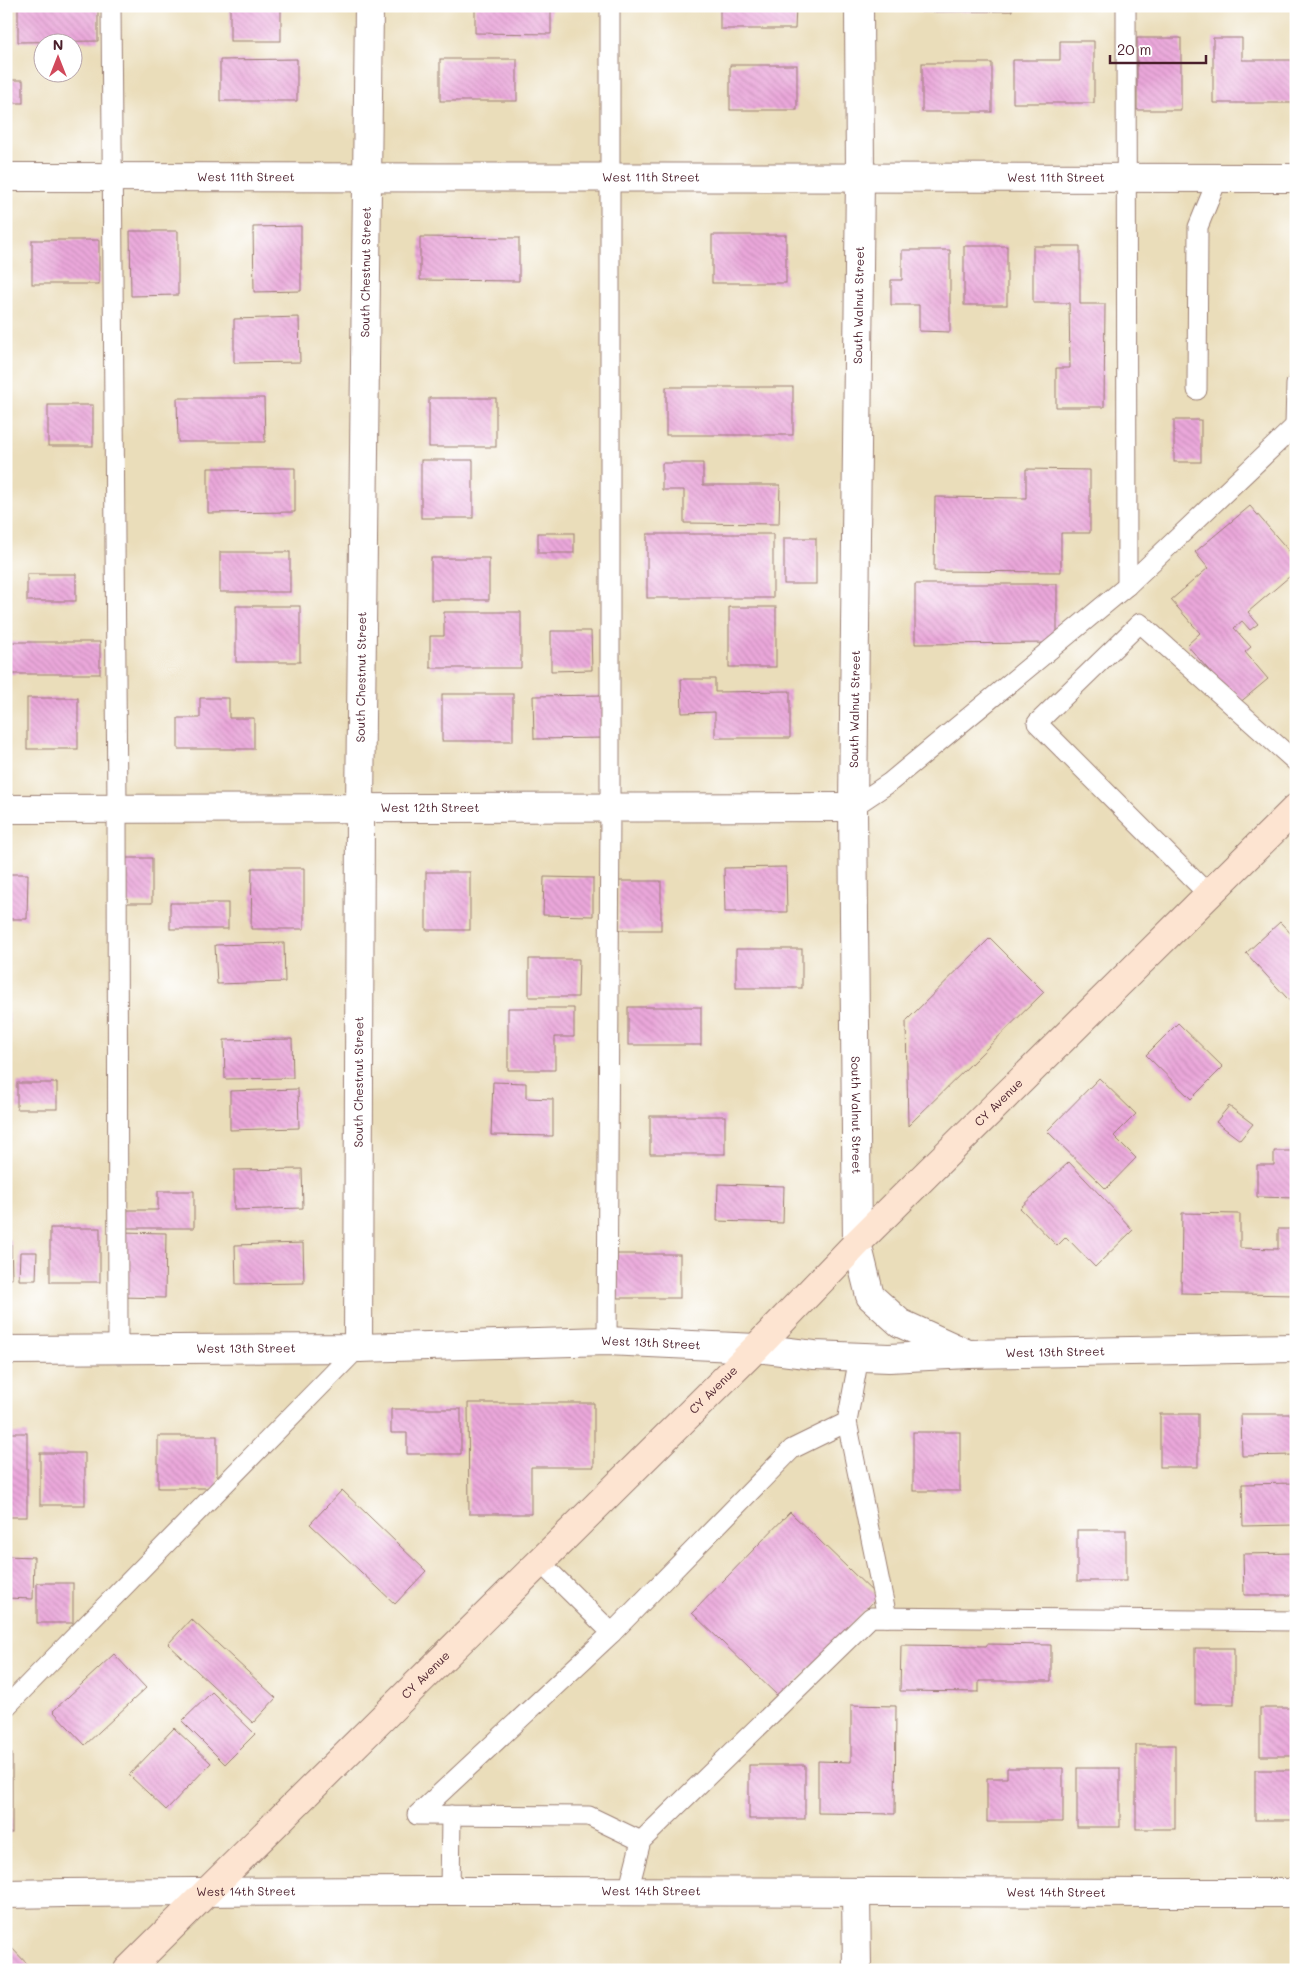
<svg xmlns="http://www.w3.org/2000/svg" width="1302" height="1976" font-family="Mali,sans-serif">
  <defs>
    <pattern id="building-back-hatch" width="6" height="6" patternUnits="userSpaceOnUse" patternTransform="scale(1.25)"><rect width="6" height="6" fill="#eaa7da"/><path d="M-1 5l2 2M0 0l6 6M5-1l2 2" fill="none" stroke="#ca8fbb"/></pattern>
  </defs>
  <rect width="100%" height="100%" fill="#fff"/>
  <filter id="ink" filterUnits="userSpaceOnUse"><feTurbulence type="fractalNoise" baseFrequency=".02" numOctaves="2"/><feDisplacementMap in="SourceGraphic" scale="10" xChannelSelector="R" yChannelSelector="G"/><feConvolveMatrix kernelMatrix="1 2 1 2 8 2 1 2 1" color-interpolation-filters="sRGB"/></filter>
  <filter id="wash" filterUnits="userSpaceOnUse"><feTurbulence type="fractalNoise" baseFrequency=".0096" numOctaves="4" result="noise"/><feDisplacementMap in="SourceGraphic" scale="20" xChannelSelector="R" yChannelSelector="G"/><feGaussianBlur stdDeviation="1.12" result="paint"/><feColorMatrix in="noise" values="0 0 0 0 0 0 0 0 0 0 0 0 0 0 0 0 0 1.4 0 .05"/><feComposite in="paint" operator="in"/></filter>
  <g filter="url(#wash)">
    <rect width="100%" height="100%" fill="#eaddba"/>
    <g id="blocks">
      <g fill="url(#building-back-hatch)">
        <path d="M 18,6 L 98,6 L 98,41 L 18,42 Z"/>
        <rect x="230" y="6" width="51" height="35"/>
        <path d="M 475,6 L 551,6 L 551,34 L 475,33 Z"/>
        <path d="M 720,6 L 796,6 L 795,29 L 720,29 Z"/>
        <path d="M 921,6 L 1012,6 L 1012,11 L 921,12 Z"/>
        <rect x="1137" y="38" width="44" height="72"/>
        <path d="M 1213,38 L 1242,38 L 1242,60 L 1296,60 L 1296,103 L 1213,103 Z"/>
        <path d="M 1060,41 L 1094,41 L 1094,103 L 1013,103 L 1013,60 L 1060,60 Z"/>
        <path d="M 297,59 L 297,101 L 220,101 L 220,60 Z"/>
        <rect x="440" y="59" width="77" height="42"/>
        <rect x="922" y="63" width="70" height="49"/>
        <rect x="730" y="65" width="67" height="45"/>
        <rect x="6" y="80" width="17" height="23"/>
        <path d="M 301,226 L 301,291 L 254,292 L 253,227 Z"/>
        <path d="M 130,231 L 178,231 L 178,295 L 131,296 Z"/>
        <rect x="712" y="235" width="74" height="48"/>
        <path d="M 420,237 L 519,238 L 519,281 L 420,280 Z"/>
        <rect x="32" y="240" width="67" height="44"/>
        <rect x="964" y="246" width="43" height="59"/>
        <path d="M 1033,246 L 1080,246 L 1080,304 L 1105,304 L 1104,407 L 1056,407 L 1056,368 L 1070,368 L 1069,303 L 1033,303 Z"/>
        <path d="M 902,250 L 950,250 L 950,332 L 919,331 L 919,305 L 891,305 L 891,280 L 902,280 Z"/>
        <path d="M 299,317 L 300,362 L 234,363 L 234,319 Z"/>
        <rect x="666" y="387" width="127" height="48"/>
        <path d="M 177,398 L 264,398 L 265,442 L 178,442 Z"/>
        <rect x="429" y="398" width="67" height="49"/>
        <rect x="48" y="405" width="45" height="41"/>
        <rect x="1174" y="420" width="27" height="42"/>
        <rect x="421" y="460" width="52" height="58"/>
        <path d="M 662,463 L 703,463 L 703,485 L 780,485 L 779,524 L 684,523 L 684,490 L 662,490 Z"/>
        <path d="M 208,468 L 295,468 L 295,512 L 208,513 Z"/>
        <path d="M 1026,469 L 1090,470 L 1090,533 L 1061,533 L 1061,572 L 934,571 L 935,497 L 1026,498 Z"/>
        <path d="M 1250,506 L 1296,559 L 1296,571 L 1248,612 L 1258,624 L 1250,630 L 1242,621 L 1234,628 L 1251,647 L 1245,652 L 1268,679 L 1238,704 L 1187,645 L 1200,633 L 1171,600 L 1208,568 L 1195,552 Z"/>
        <rect x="538" y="533" width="36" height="20"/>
        <rect x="647" y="534" width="126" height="64"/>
        <rect x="784" y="538" width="32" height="46"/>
        <rect x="220" y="552" width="70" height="40"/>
        <rect x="431" y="558" width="58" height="42"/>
        <rect x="27" y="574" width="49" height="27"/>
        <path d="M 915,584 L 1057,584 L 1057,643 L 915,644 Z"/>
        <rect x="236" y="606" width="64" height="56"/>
        <rect x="729" y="607" width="47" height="60"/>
        <path d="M 444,612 L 521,612 L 521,668 L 430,668 L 430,636 L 444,636 Z"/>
        <path d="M 551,631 L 591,631 L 592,670 L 551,671 Z"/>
        <rect x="6" y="642" width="94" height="32"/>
        <path d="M 681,679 L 715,679 L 715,692 L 790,691 L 790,738 L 715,738 L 715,712 L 682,713 Z"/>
        <rect x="442" y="694" width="71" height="47"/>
        <path d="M 605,695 L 605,738 L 534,739 L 533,696 Z"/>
        <rect x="27" y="698" width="51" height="51"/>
        <path d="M 200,698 L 229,698 L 229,718 L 254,718 L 254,749 L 178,749 L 178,718 L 200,718 Z"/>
        <rect x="119" y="858" width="33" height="45"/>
        <path d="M 786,867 L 787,912 L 725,912 L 724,868 Z"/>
        <path d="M 252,868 L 304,868 L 304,929 L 251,929 Z"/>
        <rect x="426" y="872" width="44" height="58"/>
        <path d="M 6,874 L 28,874 L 27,919 L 6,919 Z"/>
        <path d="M 544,877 L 593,878 L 593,916 L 543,915 Z"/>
        <rect x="619" y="881" width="42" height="49"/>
        <rect x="170" y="903" width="58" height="26"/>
        <path d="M 1280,922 L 1296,939 L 1296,1008 L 1246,953 Z"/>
        <path d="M 990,938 L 1044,992 L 908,1126 L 906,1021 Z"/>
        <path d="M 284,943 L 285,982 L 217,984 L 215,945 Z"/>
        <rect x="736" y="949" width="66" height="39"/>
        <path d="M 529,959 L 579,959 L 578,997 L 529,997 Z"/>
        <rect x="628" y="1007" width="73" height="38"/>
        <path d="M 508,1008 L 574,1008 L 574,1037 L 555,1037 L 555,1070 L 508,1070 Z"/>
        <path d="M 6,1013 L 9,1013 L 10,1070 L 6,1070 Z"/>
        <path d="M 1178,1023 L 1223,1067 L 1191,1099 L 1146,1055 Z"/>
        <path d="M 292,1039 L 293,1078 L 225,1079 L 224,1040 Z"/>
        <path d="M 1099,1078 L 1136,1114 L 1114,1136 L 1136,1158 L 1106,1189 L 1047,1131 Z"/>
        <path d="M 493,1082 L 526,1083 L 526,1098 L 553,1099 L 553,1136 L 491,1135 Z"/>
        <rect x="17" y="1083" width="40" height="26"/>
        <path d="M 298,1089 L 299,1128 L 230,1130 L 230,1091 Z"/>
        <path d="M 1229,1106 L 1253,1124 L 1240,1140 L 1216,1122 Z"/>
        <rect x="650" y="1116" width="75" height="38"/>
        <path d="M 1274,1151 L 1296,1151 L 1296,1198 L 1257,1197 L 1257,1165 L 1274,1165 Z"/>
        <path d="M 1069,1162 L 1133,1230 L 1095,1267 L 1066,1237 L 1057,1246 L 1020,1208 Z"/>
        <path d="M 302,1169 L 303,1208 L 234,1210 L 234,1170 Z"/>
        <path d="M 718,1184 L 784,1186 L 783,1223 L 717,1221 Z"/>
        <path d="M 158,1191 L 194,1191 L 194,1228 L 122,1228 L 122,1210 L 158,1210 Z"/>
        <path d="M 1182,1213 L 1240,1214 L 1240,1248 L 1278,1249 L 1278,1229 L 1296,1229 L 1296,1295 L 1181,1293 Z"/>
        <rect x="50" y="1228" width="50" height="54"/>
        <path d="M 121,1232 L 166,1233 L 165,1298 L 120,1297 Z"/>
        <path d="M 6,1240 L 11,1240 L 12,1279 L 6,1279 Z"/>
        <path d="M 303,1243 L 304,1283 L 236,1284 L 235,1245 Z"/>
        <path d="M 20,1252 L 37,1252 L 36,1280 L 19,1280 Z"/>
        <rect x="613" y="1254" width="67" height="44"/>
        <path d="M 468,1403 L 594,1403 L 594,1467 L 531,1467 L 531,1514 L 469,1514 Z"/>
        <path d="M 391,1409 L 461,1409 L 461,1454 L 407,1454 L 407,1433 L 391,1433 Z"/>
        <rect x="1160" y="1414" width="38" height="53"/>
        <path d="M 1241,1414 L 1296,1414 L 1296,1455 L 1242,1456 Z"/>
        <rect x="913" y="1432" width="47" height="59"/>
        <rect x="6" y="1433" width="21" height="84"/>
        <rect x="158" y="1436" width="59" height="52"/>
        <rect x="40" y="1453" width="45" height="52"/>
        <path d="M 1296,1483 L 1296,1525 L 1243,1526 L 1242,1484 Z"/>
        <path d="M 342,1490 L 426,1571 L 395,1604 L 310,1524 Z"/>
        <path d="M 790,1512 L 878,1597 L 780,1698 L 692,1613 Z"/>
        <rect x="1077" y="1530" width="49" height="51"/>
        <path d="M 1296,1553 L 1296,1595 L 1244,1595 L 1243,1554 Z"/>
        <path d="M 6,1556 L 34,1557 L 33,1599 L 6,1598 Z"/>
        <rect x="37" y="1583" width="36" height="40"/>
        <path d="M 191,1619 L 276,1698 L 253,1723 L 168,1644 Z"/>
        <path d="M 987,1644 L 1051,1645 L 1051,1681 L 979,1681 L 979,1692 L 900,1691 L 901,1645 L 987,1646 Z"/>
        <rect x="1195" y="1648" width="39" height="56"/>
        <path d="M 114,1654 L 146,1688 L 85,1745 L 53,1711 Z"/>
        <path d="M 212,1692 L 255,1734 L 225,1764 L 182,1721 Z"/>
        <path d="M 851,1705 L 896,1706 L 895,1814 L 818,1813 L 818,1761 L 851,1762 Z"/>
        <rect x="1260" y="1708" width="34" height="48"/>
        <path d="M 174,1728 L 211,1763 L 166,1810 L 129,1775 Z"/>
        <rect x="1136" y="1745" width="39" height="84"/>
        <rect x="6" y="1754" width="6" height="79"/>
        <rect x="749" y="1765" width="56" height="54"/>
        <path d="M 1007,1768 L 1063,1768 L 1063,1822 L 987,1822 L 987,1778 L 1007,1778 Z"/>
        <rect x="1077" y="1768" width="43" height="59"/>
        <rect x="1255" y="1770" width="41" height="50"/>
        <path d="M 6,1942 L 33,1970 L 6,1970 Z"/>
      </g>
    </g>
  </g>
  <g filter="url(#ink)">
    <use href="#blocks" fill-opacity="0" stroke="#9a7e72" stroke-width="1"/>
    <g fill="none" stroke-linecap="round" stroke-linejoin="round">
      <g stroke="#9a7e72" stroke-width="21">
        <g id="service">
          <path d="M 111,6 L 117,809 L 118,1349"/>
          <path d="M 1126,6 L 1127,586"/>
          <path d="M 1197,390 L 1198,227 L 1218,178"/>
          <path d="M 1295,426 L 1296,384"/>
          <path d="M 853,807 L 889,783 L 1127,586 L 1296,425"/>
          <path d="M 1209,895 L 1037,723 L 1140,623 L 1296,762"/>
          <path d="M 607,1341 L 610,807 L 610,6"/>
          <path d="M 847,1422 L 887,1617"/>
          <path d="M 540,1562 L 612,1633 L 417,1815 L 589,1816 L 641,1841"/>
          <path d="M 612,1633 L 792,1449 L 847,1422 L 859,1357"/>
          <path d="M 6,1707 L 358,1348"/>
          <path d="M 450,1891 L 451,1815"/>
          <path d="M 628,1892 L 641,1841 L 871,1617 L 1296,1621"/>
        </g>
      </g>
      <g stroke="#9a7e72" stroke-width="30">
        <g id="minor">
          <path id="s1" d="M 859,6 L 860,177 L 853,807 L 857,1243 L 870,1296 L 900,1323 L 968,1354"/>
          <path id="s2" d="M 6,177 L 1296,178"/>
          <path id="s3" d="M 6,809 L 853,807"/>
          <path id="s4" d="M 358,1348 L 360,807 L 369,6"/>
          <path id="s5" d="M 6,1350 L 358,1348 L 607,1341 L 756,1348 L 814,1355 L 889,1358 L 968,1354 L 1296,1348"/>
          <path d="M 856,1893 L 857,1970"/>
          <path id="s6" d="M 6,1894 C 436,1888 866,1893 1296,1893"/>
        </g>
      </g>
      <g stroke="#9a7e72" stroke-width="30">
        <g id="secondary">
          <path id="s7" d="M 128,1970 L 756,1348 L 857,1243 L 1296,808"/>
        </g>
      </g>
      <use href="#service" stroke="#fff" stroke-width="19"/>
      <use href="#minor" stroke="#fff" stroke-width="28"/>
      <use href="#secondary" stroke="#fde4d1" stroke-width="28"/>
    </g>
  </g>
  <g text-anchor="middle" stroke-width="5" stroke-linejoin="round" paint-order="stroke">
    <g font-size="12" fill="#4a1f2b" stroke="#fff">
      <text dy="4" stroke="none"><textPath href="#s2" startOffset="240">West 11th Street</textPath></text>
      <text dy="4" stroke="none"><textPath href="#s2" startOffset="645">West 11th Street</textPath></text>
      <text dy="4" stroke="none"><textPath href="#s2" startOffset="1050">West 11th Street</textPath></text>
      <text dy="4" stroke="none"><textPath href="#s4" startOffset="1076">South Chestnut Street</textPath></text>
      <text transform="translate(859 305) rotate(-89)" y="4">South Walnut Street</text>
      <text dy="4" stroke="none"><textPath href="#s4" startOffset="671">South Chestnut Street</textPath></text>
      <text transform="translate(855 709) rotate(-89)" y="4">South Walnut Street</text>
      <text dy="4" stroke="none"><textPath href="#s3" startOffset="424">West 12th Street</textPath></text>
      <text dy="4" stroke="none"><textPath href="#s4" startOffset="266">South Chestnut Street</textPath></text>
      <text dy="4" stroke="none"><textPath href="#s7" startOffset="1229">CY Avenue</textPath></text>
      <text dy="4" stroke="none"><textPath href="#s1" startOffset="1109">South Walnut Street</textPath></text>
      <text dy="4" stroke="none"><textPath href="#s5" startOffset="645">West 13th Street</textPath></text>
      <text dy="4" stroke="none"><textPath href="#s5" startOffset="240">West 13th Street</textPath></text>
      <text dy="4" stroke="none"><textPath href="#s5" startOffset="1050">West 13th Street</textPath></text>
      <text dy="4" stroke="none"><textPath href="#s7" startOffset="824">CY Avenue</textPath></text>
      <text dy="4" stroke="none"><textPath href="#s7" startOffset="419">CY Avenue</textPath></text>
      <text dy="4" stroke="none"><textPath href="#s6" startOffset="240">West 14th Street</textPath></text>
      <text dy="4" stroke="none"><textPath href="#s6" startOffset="645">West 14th Street</textPath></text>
      <text dy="4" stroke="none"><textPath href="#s6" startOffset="1050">West 14th Street</textPath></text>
    </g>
  </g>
  <rect width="1302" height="1976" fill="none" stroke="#fff" stroke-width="25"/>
  <g transform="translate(58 58)"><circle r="24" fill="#ffffff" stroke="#b7a5aa"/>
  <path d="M0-4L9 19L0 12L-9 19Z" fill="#d1495b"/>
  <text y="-8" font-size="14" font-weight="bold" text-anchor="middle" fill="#4a1f2b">N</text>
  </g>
  <path d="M1110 55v8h96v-8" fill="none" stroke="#4a1f2b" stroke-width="2.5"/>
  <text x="1117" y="55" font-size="15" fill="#4a1f2b" stroke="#ffffff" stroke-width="4" paint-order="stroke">20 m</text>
</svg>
